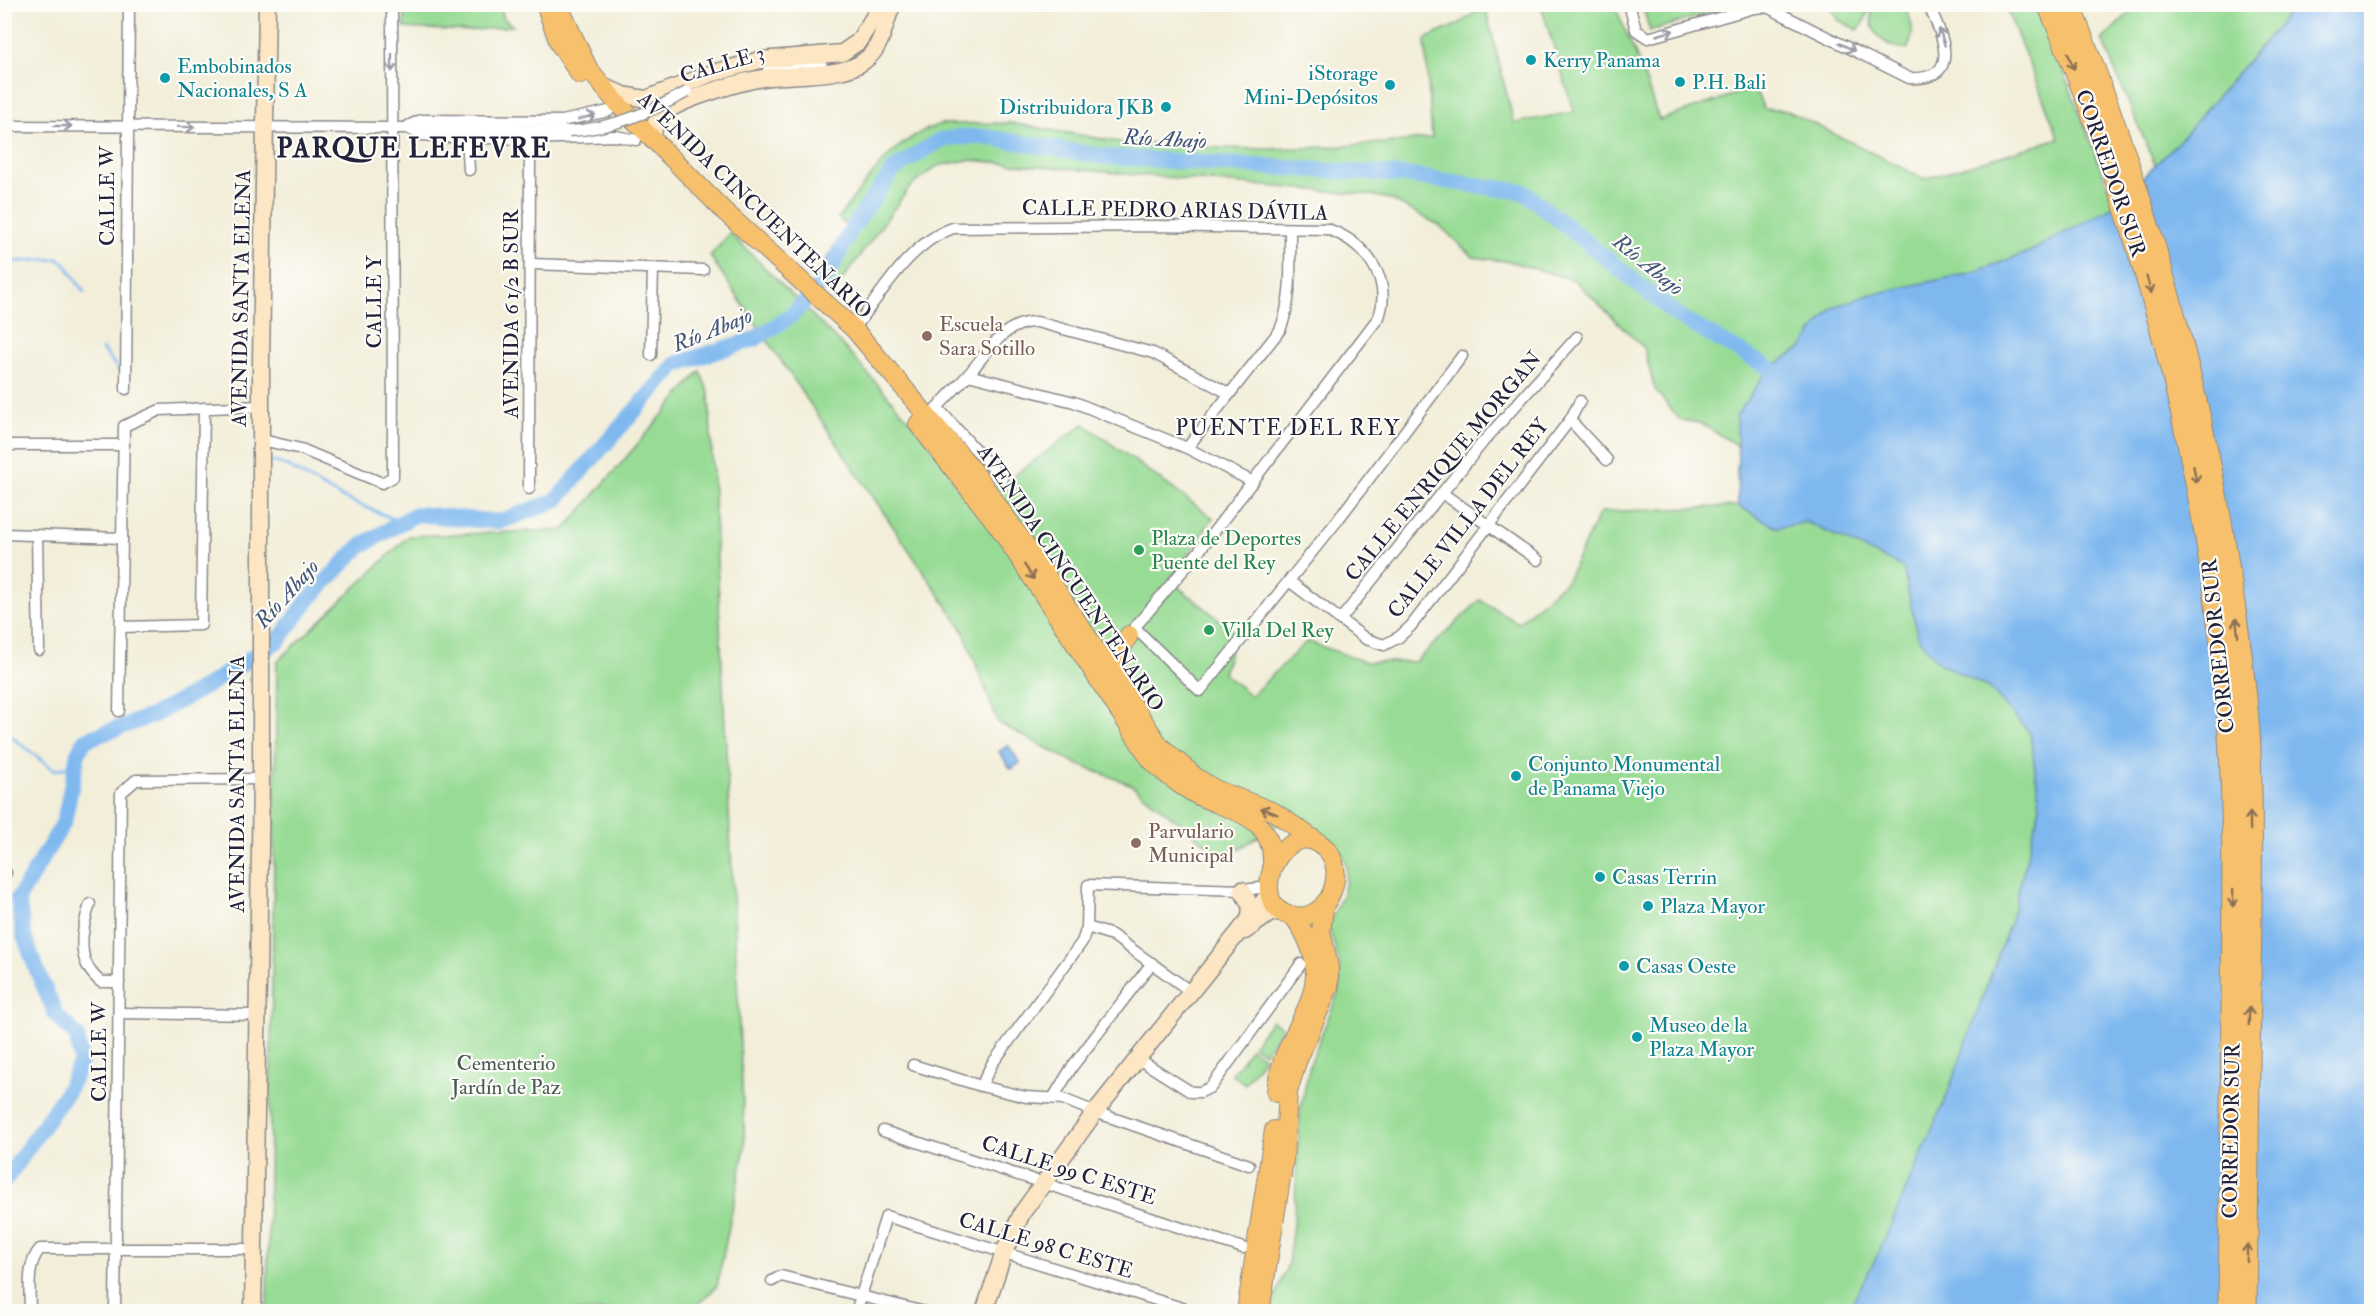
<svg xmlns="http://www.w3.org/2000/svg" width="2376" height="1316" font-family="'IM FELL Double Pica',serif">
  <rect width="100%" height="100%" fill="#fdfcf7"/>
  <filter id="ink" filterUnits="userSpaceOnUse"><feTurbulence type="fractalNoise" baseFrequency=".0167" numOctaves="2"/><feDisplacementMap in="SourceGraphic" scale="12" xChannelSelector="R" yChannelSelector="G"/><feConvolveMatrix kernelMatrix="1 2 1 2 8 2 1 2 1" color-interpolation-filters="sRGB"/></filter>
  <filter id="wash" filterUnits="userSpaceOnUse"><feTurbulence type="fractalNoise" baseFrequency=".008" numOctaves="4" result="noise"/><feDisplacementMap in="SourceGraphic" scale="24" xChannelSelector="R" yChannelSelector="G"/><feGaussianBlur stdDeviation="1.35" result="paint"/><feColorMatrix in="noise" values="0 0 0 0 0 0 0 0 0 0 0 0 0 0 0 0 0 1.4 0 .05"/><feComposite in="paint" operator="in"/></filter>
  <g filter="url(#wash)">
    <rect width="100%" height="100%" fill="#f2eed9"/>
    <g fill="#97db94" stroke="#5c7e68" stroke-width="1.5">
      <path d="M 405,4 L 500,5 L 504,19 L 513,26 L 468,31 L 404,28 Z"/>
      <path d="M 1614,4 L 1641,67 L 1659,120 L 1754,88 L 1764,109 L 1788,111 L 1925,179 L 2059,138 L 2005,5 L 2038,5 L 2115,205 L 2155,165 L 2102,40 L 2137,5 L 2371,5 L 1879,410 L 2371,1311 L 1270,1311 L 1288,1264 L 1294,1216 L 1300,1112 L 1310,1064 L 1340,988 L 1340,965 L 1328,926 C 1361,863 1351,851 1293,815 L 1224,858 L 1130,784 L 1079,765 L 998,723 L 963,630 L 710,256 L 730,233 L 847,350 L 918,430 L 972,497 L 1012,477 L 1084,424 L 1213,518 L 1170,580 L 1236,633 L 1223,673 L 1251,696 L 1307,641 L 1365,662 L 1415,662 L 1480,600 L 1518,623 L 1567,580 L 1600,512 L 1738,506 L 1737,469 L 1740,447 L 1700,423 L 1680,420 L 1655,390 L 1644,348 L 1574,280 L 1512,262 L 1473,257 L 1439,225 L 1390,199 L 1371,195 L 968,160 L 937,166 L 909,188 L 833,293 L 815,277 L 847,226 L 838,218 C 867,181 893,138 941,124 L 1011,123 L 1131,144 L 1131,141 C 1231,153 1333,150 1432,138 L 1425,39 L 1458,24 L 1485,6 L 1514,123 L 1574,112 L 1541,5 Z"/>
      <path d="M 1642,5 L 1642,4 L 1736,5 L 1650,31 Z"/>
      <path d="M 1829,5 L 1829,4 L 1870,5 L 1866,18 L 1858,30 L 1838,20 Z"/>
      <path d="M 1874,5 L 1903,6 C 1913,20 1916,34 1907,50 C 1884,47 1864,30 1874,5 Z"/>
      <path d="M 700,371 L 709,393 L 745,1147 L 717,1286 L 691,1311 L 267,1311 L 277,662 L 409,536 L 564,530 Z"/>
      <path d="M 1272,1020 L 1283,1028 L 1264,1053 L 1253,1045 Z"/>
      <path d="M 1251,1048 L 1264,1058 L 1245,1084 L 1232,1074 Z"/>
    </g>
    <g fill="#7eb8ef" stroke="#506d95" stroke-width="1.5">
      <path d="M 2296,5 L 2371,5 L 2371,1311 L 1848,1311 L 1880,1250 L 1947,1095 L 2011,920 L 2040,806 L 2030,733 L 1989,688 L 1939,663 L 1918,638 L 1903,567 L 1806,522 L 1778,528 L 1738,506 C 1737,476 1739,446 1736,416 L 1769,368 L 1802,348 L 1816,327 L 1834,307 L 1869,295 L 1974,272 L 2029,252 L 2114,206 L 2179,141 Z"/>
      <path d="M 1008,745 L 1020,763 L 1011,769 L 999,752 Z"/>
    </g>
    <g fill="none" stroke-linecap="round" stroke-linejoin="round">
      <g stroke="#7eb8ef" stroke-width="3">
        <path d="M 4,262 L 59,259 L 65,264 L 84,292"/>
        <path d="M 102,349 L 120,371"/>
        <path d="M 271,461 L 285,465 L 339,496 L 401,522"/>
        <path d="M 4,731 L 54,770 L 76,765"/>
      </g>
      <path stroke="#7eb8ef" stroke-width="16" d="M 4,1182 L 66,1093 L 81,1062 L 77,1036 L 56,1015 L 36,968 L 24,936 L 18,899 L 64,822 L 78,753 L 85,740 L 154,715 L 207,686 L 279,640 L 308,600 L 359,547 L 416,514 L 499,522 L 555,501 L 676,364 L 755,339 L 791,316 L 825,280 L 852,228 L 894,169 L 938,141 L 958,137 L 985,137 L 1106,157 L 1403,175 L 1524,192 L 1679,317 L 1769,368"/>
    </g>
  </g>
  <g filter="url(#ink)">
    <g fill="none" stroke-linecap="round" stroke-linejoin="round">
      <g stroke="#8a888a" stroke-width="13">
        <g id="street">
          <path d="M 1629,4 L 1636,30 L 1648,38 L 1754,8 L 1767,7 L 1909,78 C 1964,81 1942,34 1928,4"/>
          <path d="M 768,70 L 822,66"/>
          <path d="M 4,126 L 405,128 L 569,131"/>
          <path d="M 408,126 L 421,120 L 562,121 L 609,111"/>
          <path d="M 411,130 L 422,135 L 447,137 L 530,139 L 616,136 L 636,140"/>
          <path d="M 467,137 L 469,170"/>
          <path d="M 531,264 L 703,270"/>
          <path d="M 854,329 C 882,293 909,243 953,228 L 1155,226 L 1327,229 C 1363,241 1393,277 1379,317 L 1196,555 L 1125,639"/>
          <path d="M 651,355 L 653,268"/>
          <path d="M 968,375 C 987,353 1004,321 1037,322 L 1153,353 L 1230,394"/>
          <path d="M 126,389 L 129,4"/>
          <path d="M 937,407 L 1002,479"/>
          <path d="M 928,417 L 968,375 L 1074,402 L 1187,448 L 1253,482"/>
          <path d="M 1570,420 L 1607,460"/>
          <path d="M 262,440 L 301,449 L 382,483 L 393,477 L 392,4"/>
          <path d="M 4,445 L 124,445"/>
          <path d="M 1187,448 L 1280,330 C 1293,299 1290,263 1290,230"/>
          <path d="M 529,489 L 530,139"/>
          <path d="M 1442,493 L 1538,560"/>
          <path d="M 4,534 L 122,538"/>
          <path d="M 37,535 L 39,650"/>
          <path d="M 1289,581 L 1366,639 L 1384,645 L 1399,637 L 1411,626 L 1570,420 L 1580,401"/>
          <path d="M 1340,620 L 1483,442 L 1577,337"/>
          <path d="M 121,627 L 201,625 L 204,408"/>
          <path d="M 1136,629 L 1200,691 L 1337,521 L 1462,356"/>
          <path d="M 119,711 L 124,426 L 160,410 L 262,406"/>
          <path d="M 4,875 L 6,873"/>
          <path d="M 90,904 C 81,931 75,962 101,982 L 119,982"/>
          <path d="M 1087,927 L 1112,935 L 1190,991"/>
          <path d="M 119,1013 L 256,1015"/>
          <path d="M 1137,1058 L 1191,1092 L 1201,1092 L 1211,1087 L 1301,964"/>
          <path d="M 913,1065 L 981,1086 L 1026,1097 L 1063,1099 L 1095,1112 L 1249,1165"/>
          <path d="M 981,1086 L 992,1064 L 1082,942 L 1087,927 L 1088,885 L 1242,890 L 1269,887"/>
          <path d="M 1053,1098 L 1072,1067 L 1152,963"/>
          <path d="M 883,1131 L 1243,1248"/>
          <path d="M 772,1281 L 781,1276 L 925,1312"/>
          <path d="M 30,1312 C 30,1292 26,1264 40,1249 L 254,1249"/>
          <path d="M 115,1312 L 121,793 L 136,780 L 261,779"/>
          <path d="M 856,1312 L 886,1216 L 1195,1312"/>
        </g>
      </g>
      <g stroke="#8a888a" stroke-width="19">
        <g id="secondary">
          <path d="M 604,87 L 624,95 L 646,99 L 710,74 L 760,60 L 842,53 L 858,42 L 882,4"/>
          <path d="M 653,141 C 653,132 654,121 661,115 C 679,99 745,80 770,77 C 795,74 844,77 864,61 C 884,46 883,24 893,4"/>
          <path d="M 1242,890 L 1251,907 L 1250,915"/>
          <path d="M 1245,931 L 1269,914 L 1281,911"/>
          <path d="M 253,1312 L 261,779 L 261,360 L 267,4"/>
          <path d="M 984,1312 L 1004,1252 L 1022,1213 L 1095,1112 L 1270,893"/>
        </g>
      </g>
      <g stroke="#8a888a" stroke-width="20">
        <g id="primary">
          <path d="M 545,4 L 559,43 L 580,75"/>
          <path d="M 558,4 L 588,68 L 616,102 L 724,211 L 854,329 L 972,469 L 1041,567 L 1160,746 L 1197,778 L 1215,789 L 1274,812 L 1318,842"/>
          <path d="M 918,424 L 999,527 L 1151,760 C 1164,774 1179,785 1195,794 C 1232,813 1275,814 1272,866"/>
          <path d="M 1117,679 L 1116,659 L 1129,635"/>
          <path d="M 1305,839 C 1355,845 1338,924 1292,916 C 1252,909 1269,844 1305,839 Z"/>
          <path d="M 1276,1093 C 1281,1022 1349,992 1293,916"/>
          <path d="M 1246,1312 L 1274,1130"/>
          <path d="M 1260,1312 L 1284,1160 L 1288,1092 L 1297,1062 L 1329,987 L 1329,967 L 1321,931 L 1325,903"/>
        </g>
      </g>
      <g stroke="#8a888a" stroke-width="23">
        <g id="highway">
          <path d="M 2048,4 C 2141,221 2202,448 2225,682 C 2235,789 2233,896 2232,1003 C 2231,1106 2230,1209 2229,1312"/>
          <path d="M 2069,4 C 2145,193 2203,389 2232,590 C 2240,642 2247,696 2250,749 C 2253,827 2251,906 2250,984 C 2249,1093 2247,1202 2246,1312"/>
        </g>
      </g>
      <use href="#street" stroke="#fff" stroke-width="10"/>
      <use href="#secondary" stroke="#fce6c4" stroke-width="16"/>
      <use href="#primary" stroke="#f7c06c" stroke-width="18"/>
      <use href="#highway" stroke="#f7c06c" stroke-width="21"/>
      <g stroke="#8a888a" stroke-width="13" stroke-linecap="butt">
        <path id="street-bridge" d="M 569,131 C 612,129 650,112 687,92"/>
      </g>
      <use href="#street-bridge" stroke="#fff" stroke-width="10"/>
    </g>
    <defs><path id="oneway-shaft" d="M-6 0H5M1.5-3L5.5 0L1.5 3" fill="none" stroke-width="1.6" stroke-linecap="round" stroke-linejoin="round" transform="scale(1.5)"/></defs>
    <g stroke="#9c9ca7">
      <use href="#oneway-shaft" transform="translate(1665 33) rotate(-16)"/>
      <use href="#oneway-shaft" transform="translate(1942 37) rotate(-108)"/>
      <use href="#oneway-shaft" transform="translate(1847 47) rotate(27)"/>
      <use href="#oneway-shaft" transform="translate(392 63) rotate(90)"/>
      <use href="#oneway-shaft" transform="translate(587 117) rotate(-15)"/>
      <use href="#oneway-shaft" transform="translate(63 126)"/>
      <use href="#oneway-shaft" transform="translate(186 127) rotate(1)"/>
    </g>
    <g stroke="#8c7154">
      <use href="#oneway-shaft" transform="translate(2071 61) rotate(68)"/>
      <use href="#oneway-shaft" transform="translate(2149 285) rotate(74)"/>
      <use href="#oneway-shaft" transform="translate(2195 474) rotate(79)"/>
      <use href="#oneway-shaft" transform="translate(1029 572) rotate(57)"/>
      <use href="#oneway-shaft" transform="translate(2237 627) rotate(-97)"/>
      <use href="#oneway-shaft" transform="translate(1269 811) rotate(-158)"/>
      <use href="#oneway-shaft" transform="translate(2250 821) rotate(-91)"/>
      <use href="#oneway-shaft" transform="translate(2233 898) rotate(91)"/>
      <use href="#oneway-shaft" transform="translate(2249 1016) rotate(-89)"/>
      <use href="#oneway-shaft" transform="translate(2247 1253) rotate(-89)"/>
    </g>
  </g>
  <g fill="#0f9aa8" stroke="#fdfcf7" stroke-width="2">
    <circle cx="1531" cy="60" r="6"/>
    <circle cx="165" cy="78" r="6"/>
    <circle cx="1680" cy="82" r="6"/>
    <circle cx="1390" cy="85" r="6"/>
    <circle cx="1166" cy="107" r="6"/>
    <circle cx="1516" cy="776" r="6"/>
    <circle cx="1600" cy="877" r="6"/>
    <circle cx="1648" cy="906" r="6"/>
    <circle cx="1624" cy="966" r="6"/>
    <circle cx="1637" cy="1037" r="6"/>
  </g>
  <g fill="#8d6e63" stroke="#fdfcf7" stroke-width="2">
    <circle cx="927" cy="336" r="6"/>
    <circle cx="1136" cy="843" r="6"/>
  </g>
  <g fill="#2e9e5b" stroke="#fdfcf7" stroke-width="2">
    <circle cx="1139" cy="550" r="6"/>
    <circle cx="1209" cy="630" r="6"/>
  </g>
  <g text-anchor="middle" stroke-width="4.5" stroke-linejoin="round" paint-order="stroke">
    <g font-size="21" fill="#0d838f" stroke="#fdfcf7" text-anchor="start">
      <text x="1543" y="67">Kerry Panama</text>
      <text x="177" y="73">Embobinados<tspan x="177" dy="24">Nacionales, S A</tspan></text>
      <text x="1378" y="80" text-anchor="end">iStorage<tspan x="1378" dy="24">Mini-Depósitos</tspan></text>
      <text x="1692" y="89">P.H. Bali</text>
      <text x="1154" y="114" text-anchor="end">Distribuidora JKB</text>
      <text x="1528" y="771">Conjunto Monumental<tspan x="1528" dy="24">de Panama Viejo</tspan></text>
      <text x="1612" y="884">Casas Terrin</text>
      <text x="1660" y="913">Plaza Mayor</text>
      <text x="1636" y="973">Casas Oeste</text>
      <text x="1649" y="1032">Museo de la<tspan x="1649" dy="24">Plaza Mayor</tspan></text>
    </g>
    <g font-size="21" fill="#22223b" stroke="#fdfcf7">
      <text transform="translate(722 64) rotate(-16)" y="7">CALLE 3</text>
      <text transform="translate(2111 173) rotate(71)" y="7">CORREDOR SUR</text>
      <text transform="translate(107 196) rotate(-90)" y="7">CALLE W</text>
      <text transform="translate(755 205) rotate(44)" y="7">AVENIDA CINCUENTENARIO</text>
      <text transform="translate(1175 210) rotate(1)" y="7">CALLE PEDRO ARIAS DÁVILA</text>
      <text transform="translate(241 298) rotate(-89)" y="7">AVENIDA SANTA ELENA</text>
      <text transform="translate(374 302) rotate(-90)" y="7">CALLE Y</text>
      <text transform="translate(511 314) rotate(-90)" y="7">AVENIDA 6 1/2 B SUR</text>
      <text transform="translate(1443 466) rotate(-50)" y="7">CALLE ENRIQUE MORGAN</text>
      <text transform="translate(1468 518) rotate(-52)" y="7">CALLE VILLA DEL REY</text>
      <text transform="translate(1071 578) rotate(56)" y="7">AVENIDA CINCUENTENARIO</text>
      <text transform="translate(2218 646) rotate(-96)" y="7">CORREDOR SUR</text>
      <text transform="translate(237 784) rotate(-90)" y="7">AVENIDA SANTA ELENA</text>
      <text transform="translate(99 1052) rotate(-90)" y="7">CALLE W</text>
      <text transform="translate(2231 1131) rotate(-89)" y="7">CORREDOR SUR</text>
      <text transform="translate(1069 1170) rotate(18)" y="7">CALLE 99 C ESTE</text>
      <text transform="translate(1046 1245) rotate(17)" y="7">CALLE 98 C ESTE</text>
    </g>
    <g font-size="21" fill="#785e54" stroke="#fdfcf7" text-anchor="start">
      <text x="939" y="331">Escuela<tspan x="939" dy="24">Sara Sotillo</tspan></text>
      <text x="1148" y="838">Parvulario<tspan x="1148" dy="24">Municipal</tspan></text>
    </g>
    <g font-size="21" fill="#27864d" stroke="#fdfcf7" text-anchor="start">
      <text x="1151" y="545">Plaza de Deportes<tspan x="1151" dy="24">Puente del Rey</tspan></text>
      <text x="1221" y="637">Villa Del Rey</text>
    </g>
    <g font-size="21" fill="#455a56" stroke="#fdfcf7">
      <text x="506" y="1070">Cementerio<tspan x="506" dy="24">Jardín de Paz</tspan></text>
    </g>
    <g font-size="22" font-style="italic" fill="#42567a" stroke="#fdfcf7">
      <text transform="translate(1165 138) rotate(3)" y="8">Río Abajo</text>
      <text transform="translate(1649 264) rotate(39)" y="8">Río Abajo</text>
      <text transform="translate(712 329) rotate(-22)" y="8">Río Abajo</text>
      <text transform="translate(286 593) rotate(-48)" y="8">Río Abajo</text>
    </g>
    <g font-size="22" letter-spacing="1.5" fill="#22223b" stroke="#fdfcf7">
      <text x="1288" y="435">PUENTE DEL REY</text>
    </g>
    <g font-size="27" font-weight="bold" letter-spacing="1.5" fill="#22223b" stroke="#fdfcf7">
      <text x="414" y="157">PARQUE LEFEVRE</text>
    </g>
  </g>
  <rect width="2376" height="1316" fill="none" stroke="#fdfcf7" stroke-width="24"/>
</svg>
